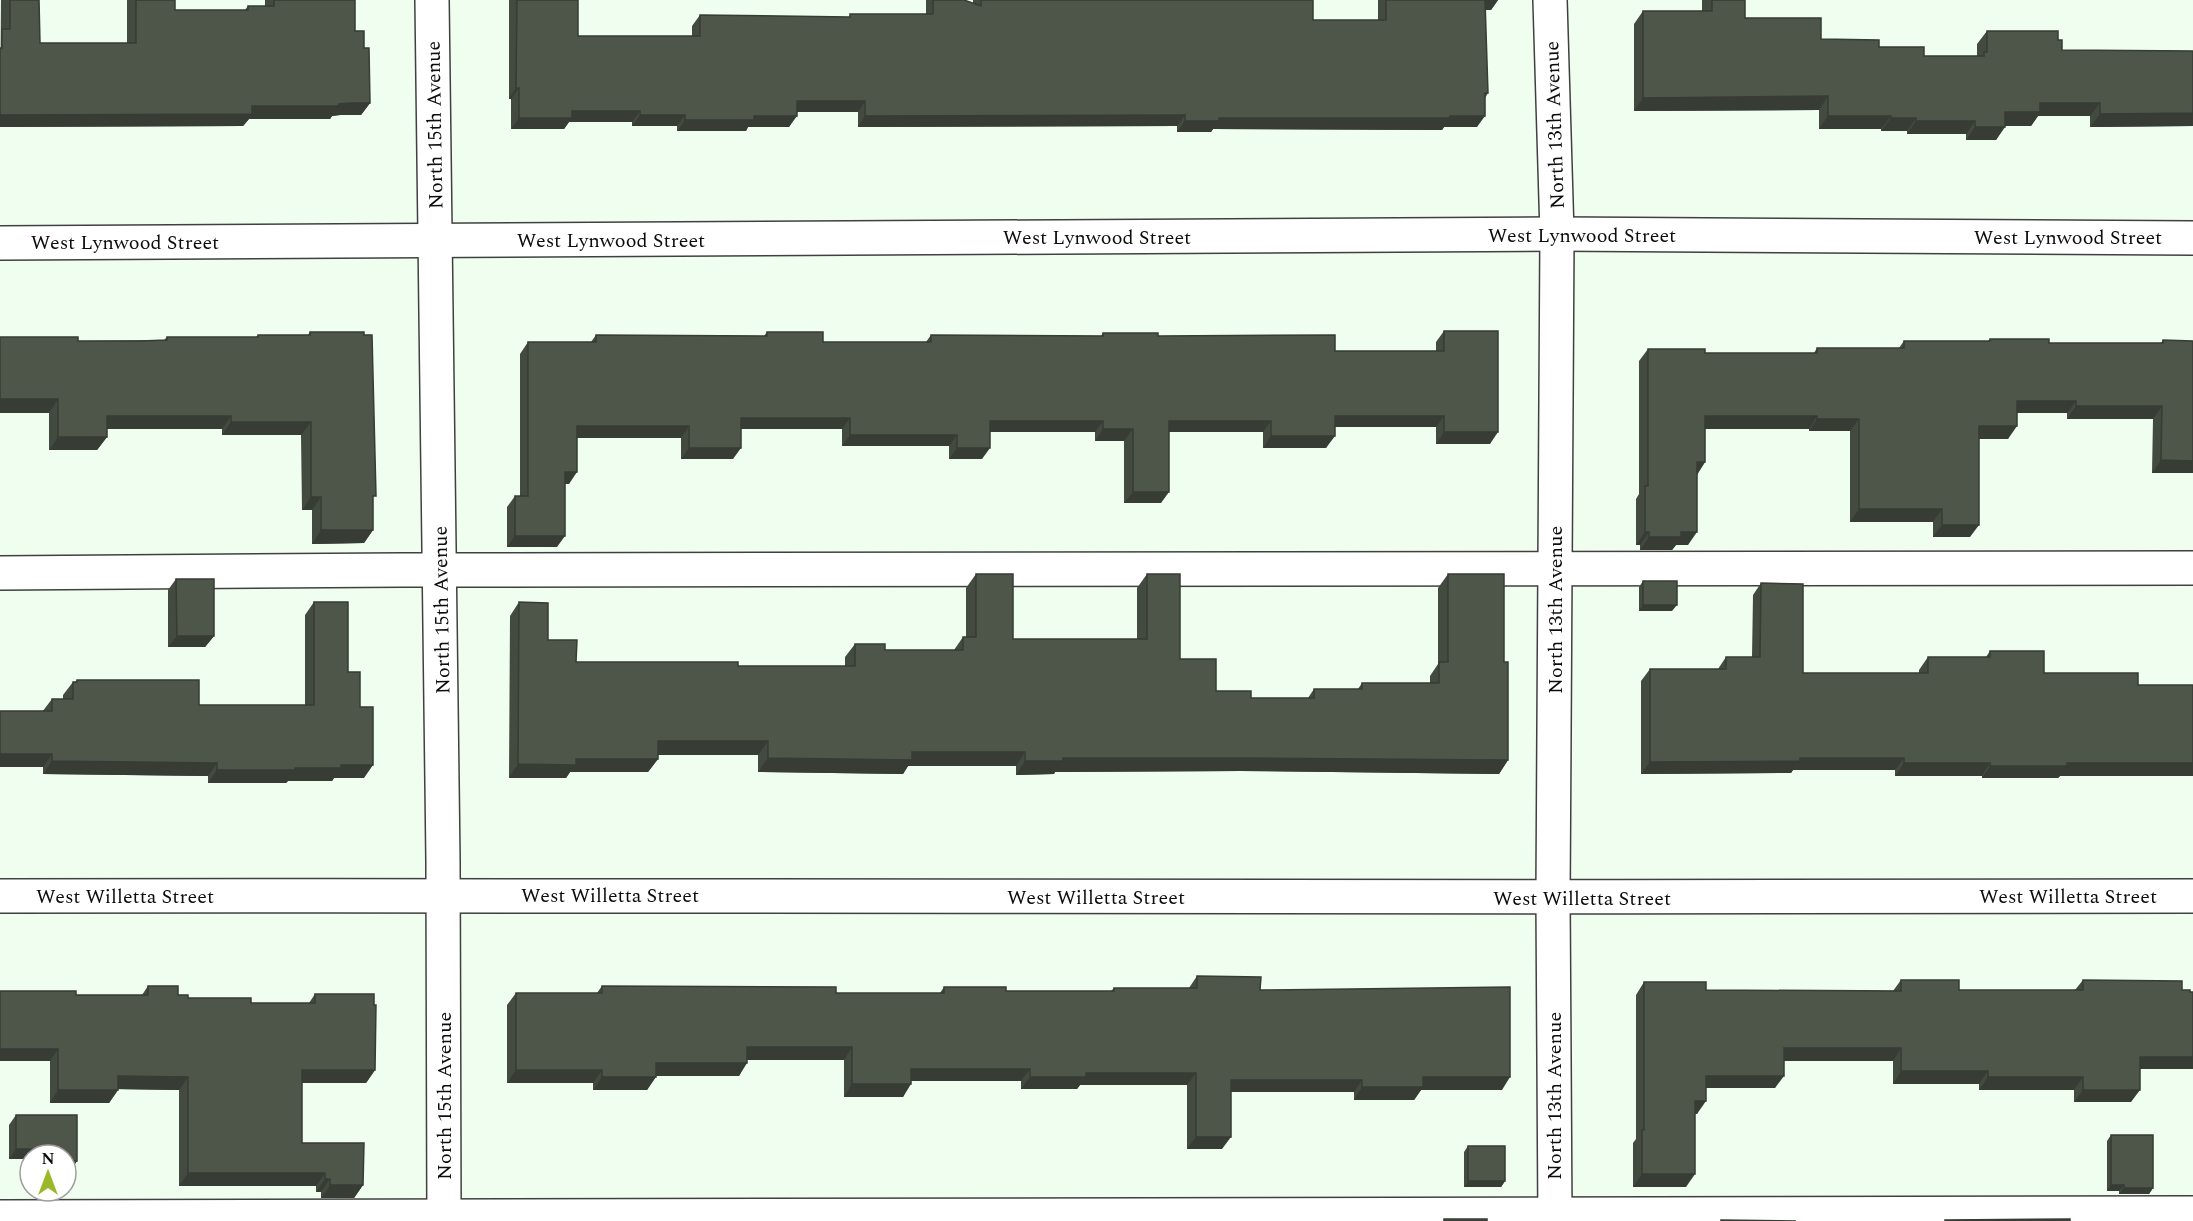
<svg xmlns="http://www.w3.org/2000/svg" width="2193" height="1221" font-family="Spectral,serif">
  <rect width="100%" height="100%" fill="#effeef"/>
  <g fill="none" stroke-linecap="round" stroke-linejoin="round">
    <g stroke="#404040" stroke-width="36">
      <g id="minor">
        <path d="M 432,0 L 443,861 L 444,1221"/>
        <path d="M 1550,0 L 1557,234 L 1553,898 L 1555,1221"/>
        <path d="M 0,243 L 1557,234 L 2193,238"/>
        <path d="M 0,573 L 402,570 L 2193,568"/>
        <path d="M 0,896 C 731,895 1462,898 2193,896"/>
        <path d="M 0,1217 L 2193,1213"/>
      </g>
    </g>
    <use href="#minor" stroke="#fff" stroke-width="33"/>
  </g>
  <g fill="#434a40">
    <path d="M 1,0 L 39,0 L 40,43 L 127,43 L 127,0 L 175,0 L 175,10 L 245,10 L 248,6 L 265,6 L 265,0 L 355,0 L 355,31 L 364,48 L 370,103 L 361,115 L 340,115 L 332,116 L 330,119 L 249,119 L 243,126 L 0,127 Z"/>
    <path d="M 509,0 L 578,0 L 578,36 L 692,36 L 692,26 L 700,15 L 849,17 L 850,14 L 926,14 L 926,0 L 964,0 L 973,3 L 973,0 L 1313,0 L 1313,20 L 1378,20 L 1378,0 L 1498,0 L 1491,10 L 1485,10 L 1488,93 L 1485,98 L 1477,127 L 1444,127 L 1442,130 L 1213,129 L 1211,132 L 1177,132 L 1177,126 L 858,127 L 858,112 L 797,112 L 789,127 L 748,127 L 746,131 L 677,131 L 677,126 L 632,126 L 632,122 L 569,122 L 564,129 L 511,129 L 511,99 L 509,99 Z"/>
    <path d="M 1702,0 L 1745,0 L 1745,18 L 1821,39 L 1879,47 L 1924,56 L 1977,56 L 1977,44 L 1987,31 L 2058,40 L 2062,50 L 2193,51 L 2193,126 L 2090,127 L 2090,116 L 2038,116 L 2031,126 L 2005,126 L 1996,140 L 1966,140 L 1966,134 L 1907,134 L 1907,131 L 1881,131 L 1881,129 L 1819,129 L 1819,110 L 1634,111 L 1634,24 L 1643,11 L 1702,11 Z"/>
    <path d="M 1444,331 L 1490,444 L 1436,444 L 1436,427 L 1335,427 L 1326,448 L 1263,448 L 1263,432 L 1169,432 L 1161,503 L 1124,503 L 1124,441 L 1095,441 L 1095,432 L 990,432 L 982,459 L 949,459 L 949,446 L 842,446 L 842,429 L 741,429 L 733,459 L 681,459 L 681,438 L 577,438 L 569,484 L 565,484 L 557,547 L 507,547 L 507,507 L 515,496 L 520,496 L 520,354 L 528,342 L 591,342 L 596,335 L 764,336 L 767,332 L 823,342 L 926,342 L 931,335 L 1101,336 L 1103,333 L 1158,336 L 1335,351 L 1436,351 L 1436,342 Z"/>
    <path d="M 310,332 L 373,499 L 373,530 L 364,543 L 312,544 L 312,510 L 302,510 L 301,435 L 222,435 L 222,429 L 107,429 L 107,437 L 97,450 L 49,450 L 49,413 L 0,413 L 78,341 L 164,340 L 167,337 L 256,337 L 258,335 L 308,335 Z"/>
    <path d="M 1990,339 L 2049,343 L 2161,343 L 2163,340 L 2193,473 L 2152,473 L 2153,419 L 2067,419 L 2067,413 L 2017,413 L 2008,439 L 1979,439 L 1970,537 L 1933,537 L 1933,522 L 1850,522 L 1850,431 L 1809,431 L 1809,429 L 1705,429 L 1705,462 L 1697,474 L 1688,545 L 1676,545 L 1672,550 L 1640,550 L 1640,545 L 1636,545 L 1636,499 L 1639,494 L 1639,361 L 1648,349 L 1705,353 L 1814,353 L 1817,348 L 1899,348 L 1904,341 L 1988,341 Z"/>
    <path d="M 976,574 L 1013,639 L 1137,639 L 1137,588 L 1147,574 L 1180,659 L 1216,691 L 1251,698 L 1308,698 L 1314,689 L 1358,689 L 1362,683 L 1430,683 L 1430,676 L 1438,664 L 1438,588 L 1448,574 L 1504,662 L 1508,760 L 1499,774 L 1241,771 L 1055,772 L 1054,774 L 1016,775 L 1016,766 L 908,766 L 903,774 L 758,772 L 758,755 L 658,755 L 658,759 L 648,772 L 570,772 L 566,778 L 509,778 L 510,616 L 519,602 L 548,640 L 576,662 L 738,666 L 845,666 L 845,657 L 855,644 L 885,650 L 954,650 L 963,637 L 966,637 L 966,588 Z"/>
    <path d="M 176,579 L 214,636 L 205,647 L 168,647 L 168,590 Z"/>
    <path d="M 1643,581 L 1672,611 L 1639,611 L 1639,587 Z"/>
    <path d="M 1761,583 L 1803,673 L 1919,673 L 1919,670 L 1928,657 L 1986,657 L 1990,651 L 2044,673 L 2138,685 L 2193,776 L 2060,776 L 2058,778 L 1982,778 L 1982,776 L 1895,776 L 1895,770 L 1793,770 L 1791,773 L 1641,774 L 1641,681 L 1650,669 L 1718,669 L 1726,657 L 1752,657 L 1753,595 Z"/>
    <path d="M 314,602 L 348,672 L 360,707 L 364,778 L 334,778 L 332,781 L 288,781 L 286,783 L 208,783 L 208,776 L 43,774 L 43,767 L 0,767 L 52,699 L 63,699 L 63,695 L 73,682 L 75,682 L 77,680 L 199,705 L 305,705 L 305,615 Z"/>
    <path d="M 1197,976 L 1260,990 L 1502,1090 L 1421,1090 L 1414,1100 L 1354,1100 L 1354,1092 L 1231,1092 L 1222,1149 L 1187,1149 L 1187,1085 L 1080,1085 L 1077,1089 L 1021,1089 L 1021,1081 L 911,1081 L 903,1097 L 844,1097 L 844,1060 L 747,1060 L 739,1076 L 656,1076 L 647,1090 L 593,1090 L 593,1083 L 507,1083 L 507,1005 L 516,993 L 597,993 L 602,986 L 836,993 L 940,993 L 944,987 L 1006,991 L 1111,991 L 1114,988 L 1189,988 Z"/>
    <path d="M 1901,980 L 1959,990 L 2075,990 L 2083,980 L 2182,990 L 2193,1069 L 2140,1069 L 2131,1102 L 2074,1102 L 2074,1090 L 1979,1090 L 1979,1084 L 1893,1084 L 1893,1061 L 1784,1061 L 1775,1088 L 1706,1088 L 1697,1114 L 1695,1114 L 1686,1187 L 1633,1187 L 1633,1143 L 1636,1139 L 1636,995 L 1644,982 L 1706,990 L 1893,991 Z"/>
    <path d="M 148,986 L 188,998 L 251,1003 L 309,1003 L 315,994 L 375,1070 L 366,1083 L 302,1083 L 302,1143 L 363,1185 L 354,1198 L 321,1198 L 321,1192 L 316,1192 L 316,1186 L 179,1186 L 179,1090 L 118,1089 L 118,1090 L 109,1103 L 50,1103 L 50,1061 L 0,1061 L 76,995 L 142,995 Z"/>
    <path d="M 16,1115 L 77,1161 L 70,1171 L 66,1171 L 66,1155 L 30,1155 L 30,1159 L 9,1159 L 9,1125 Z"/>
    <path d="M 2111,1135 L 2153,1188 L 2149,1194 L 2119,1194 L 2119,1191 L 2107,1191 L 2107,1141 Z"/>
    <path d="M 1468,1146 L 1505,1181 L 1501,1187 L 1464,1187 L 1464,1152 Z"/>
  </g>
  <g fill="#373c34">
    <path d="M 1484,0 L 1498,0 L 1491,10 L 1477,10 Z"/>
    <path d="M 516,88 L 519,88 L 511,99 L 509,99 Z"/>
    <path d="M 1828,96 L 1819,110 L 1634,111 L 1643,98 Z"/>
    <path d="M 797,101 L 865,101 L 858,112 L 789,112 Z"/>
    <path d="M 349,103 L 370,103 L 361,115 L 340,115 L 332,116 L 330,119 L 249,119 L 243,126 L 0,127 L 0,115 L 252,106 L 339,104 Z"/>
    <path d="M 2040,103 L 2100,103 L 2090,116 L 2038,116 L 2031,126 L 1996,126 L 2005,112 Z"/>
    <path d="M 572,111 L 640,111 L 632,122 L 569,122 L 564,129 L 511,129 L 519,118 Z"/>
    <path d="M 2193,113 L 2193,126 L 2090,127 L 2100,114 Z"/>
    <path d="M 640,115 L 685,115 L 677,126 L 632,126 Z"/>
    <path d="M 1185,115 L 1177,126 L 858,127 L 865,116 Z"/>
    <path d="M 754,116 L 797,116 L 789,127 L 748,127 L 746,131 L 677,131 L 685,120 Z"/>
    <path d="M 1485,116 L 1477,127 L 1444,127 L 1442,130 L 1213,129 L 1211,132 L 1177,132 L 1185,121 L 1219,118 Z"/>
    <path d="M 1828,116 L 1891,116 L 1881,129 L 1819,129 Z"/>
    <path d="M 1891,118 L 1916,118 L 1907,131 L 1881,131 Z"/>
    <path d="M 1916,121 L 1975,121 L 1966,134 L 1907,134 Z"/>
    <path d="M 1975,127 L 2005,127 L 1996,140 L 1966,140 Z"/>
    <path d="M 0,399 L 58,399 L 49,413 L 0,413 Z"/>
    <path d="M 2017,401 L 2076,401 L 2067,413 L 2008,413 Z"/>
    <path d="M 2076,406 L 2162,406 L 2153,419 L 2067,419 Z"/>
    <path d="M 107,416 L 231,416 L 222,429 L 97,429 Z"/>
    <path d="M 1335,416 L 1444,416 L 1436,427 L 1326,427 Z"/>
    <path d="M 1705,416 L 1817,416 L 1809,429 L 1697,429 Z"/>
    <path d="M 741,418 L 850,418 L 842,429 L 733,429 Z"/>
    <path d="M 1817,419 L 1859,419 L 1850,431 L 1809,431 Z"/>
    <path d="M 990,421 L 1103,421 L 1095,432 L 982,432 Z"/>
    <path d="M 1169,421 L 1271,421 L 1263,432 L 1161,432 Z"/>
    <path d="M 231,422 L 311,422 L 301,435 L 222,435 Z"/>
    <path d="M 577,426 L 689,426 L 681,438 L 569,438 Z"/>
    <path d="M 1979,426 L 2017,426 L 2008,439 L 1970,439 Z"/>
    <path d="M 1103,429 L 1133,429 L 1124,441 L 1095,441 Z"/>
    <path d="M 1444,432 L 1498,432 L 1490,444 L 1436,444 Z"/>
    <path d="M 850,435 L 957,435 L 949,446 L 842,446 Z"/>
    <path d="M 1271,436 L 1335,436 L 1326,448 L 1263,448 Z"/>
    <path d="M 58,437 L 107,437 L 97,450 L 49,450 Z"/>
    <path d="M 689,448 L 741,448 L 733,459 L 681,459 Z"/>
    <path d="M 957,448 L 990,448 L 982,459 L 949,459 Z"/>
    <path d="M 2161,460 L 2193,461 L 2193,473 L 2152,473 Z"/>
    <path d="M 1697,462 L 1705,462 L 1697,475 Z"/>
    <path d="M 565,472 L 577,472 L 569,484 L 557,484 Z"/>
    <path d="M 1133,492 L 1169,492 L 1161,503 L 1124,503 Z"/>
    <path d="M 311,497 L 321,497 L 312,510 L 302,510 Z"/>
    <path d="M 1859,509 L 1942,509 L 1933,522 L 1850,522 Z"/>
    <path d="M 1942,525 L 1979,525 L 1970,537 L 1933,537 Z"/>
    <path d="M 321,530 L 373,530 L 364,543 L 312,544 Z"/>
    <path d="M 1645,532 L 1649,532 L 1640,545 L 1636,545 Z"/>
    <path d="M 1681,532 L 1697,532 L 1688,545 L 1676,545 L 1672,550 L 1640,550 L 1649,537 Z"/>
    <path d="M 515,536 L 565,536 L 557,547 L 507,547 Z"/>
    <path d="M 1643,605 L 1677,605 L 1672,611 L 1639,611 Z"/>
    <path d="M 177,636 L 214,636 L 205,647 L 168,647 Z"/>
    <path d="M 658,741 L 768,741 L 758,755 L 648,755 Z"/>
    <path d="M 912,752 L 1025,752 L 1016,766 L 908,766 L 903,774 L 758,772 L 768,758 Z"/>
    <path d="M 0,754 L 52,754 L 43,767 L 0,767 Z"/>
    <path d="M 1063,758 L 1251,758 L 1508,760 L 1499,774 L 1241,771 L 1055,772 L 1054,774 L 1016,775 L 1025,761 Z"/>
    <path d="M 1800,758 L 1904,758 L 1895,770 L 1793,770 L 1791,773 L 1641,774 L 1650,762 Z"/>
    <path d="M 576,759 L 658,759 L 648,772 L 570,772 L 566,778 L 509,778 L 518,764 Z"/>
    <path d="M 52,761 L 217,763 L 208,776 L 43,774 Z"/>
    <path d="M 1904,763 L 1990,763 L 1982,776 L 1895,776 Z"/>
    <path d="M 2067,763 L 2193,763 L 2193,776 L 2060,776 L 2058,778 L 1982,778 L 1990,766 Z"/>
    <path d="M 341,765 L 373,765 L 364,778 L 334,778 L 332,781 L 288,781 L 286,783 L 208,783 L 217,770 L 295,768 Z"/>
    <path d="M 747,1047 L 852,1047 L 844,1060 L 739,1060 Z"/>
    <path d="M 1784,1048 L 1901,1048 L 1893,1061 L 1775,1061 Z"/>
    <path d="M 0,1049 L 58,1049 L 50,1061 L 0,1061 Z"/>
    <path d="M 2140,1057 L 2193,1057 L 2193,1069 L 2131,1069 Z"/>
    <path d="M 656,1063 L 747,1063 L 739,1076 L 647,1076 Z"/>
    <path d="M 911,1069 L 1030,1069 L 1021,1081 L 903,1081 Z"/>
    <path d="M 302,1070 L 375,1070 L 366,1083 L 293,1083 Z"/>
    <path d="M 516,1070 L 602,1070 L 593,1083 L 507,1083 Z"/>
    <path d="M 1901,1071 L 1988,1071 L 1979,1084 L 1893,1084 Z"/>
    <path d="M 1086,1073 L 1196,1073 L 1187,1085 L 1080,1085 L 1077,1089 L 1021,1089 L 1030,1077 Z"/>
    <path d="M 118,1076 L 188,1077 L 179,1090 L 109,1089 Z"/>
    <path d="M 1706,1076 L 1784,1076 L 1775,1088 L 1697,1088 Z"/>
    <path d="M 602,1077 L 656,1077 L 647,1090 L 593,1090 Z"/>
    <path d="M 1423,1077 L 1510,1077 L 1502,1090 L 1421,1090 L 1414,1100 L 1354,1100 L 1362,1087 Z"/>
    <path d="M 1988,1077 L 2083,1077 L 2074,1090 L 1979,1090 Z"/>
    <path d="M 1231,1080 L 1362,1080 L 1354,1092 L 1222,1092 Z"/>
    <path d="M 852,1084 L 911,1084 L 903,1097 L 844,1097 Z"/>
    <path d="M 58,1090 L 118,1090 L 109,1103 L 50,1103 Z"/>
    <path d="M 2083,1090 L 2140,1090 L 2131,1102 L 2074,1102 Z"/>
    <path d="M 1695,1101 L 1706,1101 L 1697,1114 L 1686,1114 Z"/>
    <path d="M 1196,1137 L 1231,1137 L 1222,1149 L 1187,1149 Z"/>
    <path d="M 16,1149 L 42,1149 L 38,1155 L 30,1155 L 30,1159 L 9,1159 Z"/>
    <path d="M 66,1161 L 77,1161 L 70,1171 L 66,1171 Z"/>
    <path d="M 188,1173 L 325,1173 L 316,1186 L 179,1186 Z"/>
    <path d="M 1642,1174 L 1695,1174 L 1686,1187 L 1633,1187 Z"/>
    <path d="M 325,1179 L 330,1179 L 321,1192 L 316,1192 Z"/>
    <path d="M 1468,1181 L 1505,1181 L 1501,1187 L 1464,1187 Z"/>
    <path d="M 330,1185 L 363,1185 L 354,1198 L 321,1198 Z"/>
    <path d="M 2111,1185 L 2124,1185 L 2119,1191 L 2107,1191 Z"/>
    <path d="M 2124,1188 L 2153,1188 L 2149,1194 L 2119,1194 Z"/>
  </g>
  <g fill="#4e564a" stroke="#373c34" stroke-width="1.5">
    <path d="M 10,0 L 39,0 L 40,43 L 136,43 L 136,0 L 175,0 L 175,10 L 248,10 L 248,6 L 274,6 L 274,0 L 355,0 L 355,31 L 364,31 L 364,48 L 369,48 L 370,103 L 349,103 L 339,104 L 339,106 L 252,106 L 252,114 L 0,115 L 0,48 L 2,48 L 2,29 L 10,29 Z"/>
    <path d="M 517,0 L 578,0 L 578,36 L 700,36 L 700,15 L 850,17 L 850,14 L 933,14 L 933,0 L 964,0 L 981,6 L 981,0 L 1313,0 L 1313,20 L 1386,20 L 1386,0 L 1485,0 L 1488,93 L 1485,93 L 1485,116 L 1450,116 L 1450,118 L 1219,118 L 1219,121 L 1185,121 L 1185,115 L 865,116 L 865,101 L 797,101 L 797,116 L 754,116 L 754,120 L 685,120 L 685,115 L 640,115 L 640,111 L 572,111 L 572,118 L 519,118 L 519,88 L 516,88 Z"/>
    <path d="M 1712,0 L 1745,0 L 1745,18 L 1821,18 L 1821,39 L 1879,40 L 1879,47 L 1924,47 L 1924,56 L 1984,56 L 1984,52 L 1987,52 L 1987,31 L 2058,31 L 2058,40 L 2062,40 L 2062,50 L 2193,51 L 2193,113 L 2100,114 L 2100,103 L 2040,103 L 2040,112 L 2005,112 L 2005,127 L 1975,127 L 1975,121 L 1916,121 L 1916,118 L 1891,118 L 1891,116 L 1828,116 L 1828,96 L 1643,98 L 1643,11 L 1712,11 Z"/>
    <path d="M 1444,331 L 1498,331 L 1498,432 L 1444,432 L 1444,416 L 1335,416 L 1335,436 L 1271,436 L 1271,421 L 1169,421 L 1169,492 L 1133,492 L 1133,429 L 1103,429 L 1103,421 L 990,421 L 990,448 L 957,448 L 957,435 L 850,435 L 850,418 L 741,418 L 741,448 L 689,448 L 689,426 L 577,426 L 577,472 L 565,472 L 565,536 L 515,536 L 515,496 L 528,496 L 528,342 L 596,342 L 596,335 L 767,336 L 767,332 L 823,332 L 823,342 L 931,342 L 931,335 L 1103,336 L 1103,333 L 1158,333 L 1158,336 L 1335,335 L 1335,351 L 1444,351 Z"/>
    <path d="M 310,332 L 364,332 L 364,335 L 372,335 L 376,496 L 373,496 L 373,530 L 321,530 L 321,497 L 311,497 L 311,422 L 231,422 L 231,416 L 107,416 L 107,437 L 58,437 L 58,399 L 0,399 L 0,337 L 78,337 L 78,341 L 140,341 L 167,340 L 167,337 L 258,337 L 258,335 L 310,335 Z"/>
    <path d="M 1990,339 L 2049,339 L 2049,343 L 2163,343 L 2163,340 L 2193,341 L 2193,461 L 2161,460 L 2162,406 L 2076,406 L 2076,401 L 2017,401 L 2017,426 L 1979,426 L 1979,525 L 1942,525 L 1942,509 L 1859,509 L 1859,419 L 1817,419 L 1817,416 L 1705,416 L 1705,462 L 1697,462 L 1697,532 L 1681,532 L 1681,537 L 1649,537 L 1649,532 L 1645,532 L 1645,486 L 1648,486 L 1648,349 L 1705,349 L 1705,353 L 1817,353 L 1817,348 L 1904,348 L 1904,341 L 1990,341 Z"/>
    <path d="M 976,574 L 1013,574 L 1013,639 L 1147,639 L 1147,574 L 1180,574 L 1180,659 L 1216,659 L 1216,691 L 1251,691 L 1251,698 L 1314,698 L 1314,689 L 1362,689 L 1362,683 L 1439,683 L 1439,662 L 1448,662 L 1448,574 L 1504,574 L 1504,662 L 1508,662 L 1508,760 L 1251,758 L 1063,758 L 1063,761 L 1025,761 L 1025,752 L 912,752 L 912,760 L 768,758 L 768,741 L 658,741 L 658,759 L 576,759 L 576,765 L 518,764 L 519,602 L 548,603 L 548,640 L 577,640 L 576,662 L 738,662 L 738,666 L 855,666 L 855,644 L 885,644 L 885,650 L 963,650 L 963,637 L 976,637 Z"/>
    <path d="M 176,579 L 214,579 L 214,636 L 177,636 Z"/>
    <rect x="1643" y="581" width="34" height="24"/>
    <path d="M 1761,583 L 1803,584 L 1803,673 L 1928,673 L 1928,657 L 1990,657 L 1990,651 L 2044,651 L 2044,673 L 2138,673 L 2138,685 L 2193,685 L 2193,763 L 2067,763 L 2067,766 L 1990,766 L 1990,763 L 1904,763 L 1904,758 L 1800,758 L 1800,761 L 1650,762 L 1650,669 L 1726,669 L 1726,657 L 1760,657 Z"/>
    <path d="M 314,602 L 348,602 L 348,672 L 360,672 L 360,707 L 373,707 L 373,765 L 341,765 L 341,768 L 295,768 L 295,770 L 217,770 L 217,763 L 52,761 L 52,754 L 0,754 L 0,711 L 52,711 L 52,699 L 73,699 L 73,682 L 77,682 L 77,680 L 199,680 L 199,705 L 314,705 Z"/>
    <path d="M 1197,976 L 1261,977 L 1260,990 L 1510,987 L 1510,1077 L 1423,1077 L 1423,1087 L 1362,1087 L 1362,1080 L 1231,1080 L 1231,1137 L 1196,1137 L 1196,1073 L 1086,1073 L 1086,1077 L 1030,1077 L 1030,1069 L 911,1069 L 911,1084 L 852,1084 L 852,1047 L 747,1047 L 747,1063 L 656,1063 L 656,1077 L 602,1077 L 602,1070 L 516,1070 L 516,993 L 602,993 L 602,986 L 836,987 L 836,993 L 944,993 L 944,987 L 1006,987 L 1006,991 L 1114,991 L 1114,988 L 1197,988 Z"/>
    <path d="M 1901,980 L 1959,980 L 1959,990 L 2083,990 L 2083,980 L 2182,981 L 2182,990 L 2190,990 L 2190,992 L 2193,992 L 2193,1057 L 2140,1057 L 2140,1090 L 2083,1090 L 2083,1077 L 1988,1077 L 1988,1071 L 1901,1071 L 1901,1048 L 1784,1048 L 1784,1076 L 1706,1076 L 1706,1101 L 1695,1101 L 1695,1174 L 1642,1174 L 1642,1130 L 1644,1130 L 1644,982 L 1706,982 L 1706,990 L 1901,991 Z"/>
    <path d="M 148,986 L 178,986 L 178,995 L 188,995 L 188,998 L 251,998 L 251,1003 L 315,1003 L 315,994 L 374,994 L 374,1005 L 376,1005 L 375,1070 L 302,1070 L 302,1143 L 364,1143 L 363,1185 L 330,1185 L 330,1179 L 325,1179 L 325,1173 L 188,1173 L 188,1077 L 118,1076 L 118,1090 L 58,1090 L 58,1049 L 0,1049 L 0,991 L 76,991 L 76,995 L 148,995 Z"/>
    <path d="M 16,1115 L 77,1115 L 77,1161 L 66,1161 L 66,1155 L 42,1155 L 42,1149 L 16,1149 Z"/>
    <path d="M 2111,1135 L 2153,1135 L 2153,1188 L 2124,1188 L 2124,1185 L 2111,1185 Z"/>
    <rect x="1468" y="1146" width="37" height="35"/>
    <rect x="1444" y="1219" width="43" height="2"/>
    <path d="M 2070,1219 L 2070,1221 L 1945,1221 L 1945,1220 Z"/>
    <path d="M 1721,1220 L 1796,1221 L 1721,1221 Z"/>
  </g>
  <g text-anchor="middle" stroke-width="6" stroke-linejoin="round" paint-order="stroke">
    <g font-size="20" fill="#0d0d0d" stroke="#fff">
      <text transform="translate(434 125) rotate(-91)" y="7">North 15th Avenue</text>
      <text transform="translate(1554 125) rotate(-92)" y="7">North 13th Avenue</text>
      <text x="1582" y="242">West Lynwood Street</text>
      <text x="1097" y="244">West Lynwood Street</text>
      <text x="2068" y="244">West Lynwood Street</text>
      <text x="611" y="247">West Lynwood Street</text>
      <text x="125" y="249">West Lynwood Street</text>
      <text transform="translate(441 610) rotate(-91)" y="7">North 15th Avenue</text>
      <text transform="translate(1555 610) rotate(-90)" y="7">North 13th Avenue</text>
      <text x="610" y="902">West Willetta Street</text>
      <text x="125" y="903">West Willetta Street</text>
      <text x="2068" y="903">West Willetta Street</text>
      <text x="1096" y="904">West Willetta Street</text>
      <text x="1582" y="905">West Willetta Street</text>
      <text transform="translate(444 1096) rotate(-90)" y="7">North 15th Avenue</text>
      <text transform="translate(1554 1096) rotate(-90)" y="7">North 13th Avenue</text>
    </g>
  </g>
  <g transform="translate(48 1173)"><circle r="28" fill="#ffffff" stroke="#9e9e9e" stroke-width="1.5"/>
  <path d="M0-4.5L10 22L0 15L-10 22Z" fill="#9bb82b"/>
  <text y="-9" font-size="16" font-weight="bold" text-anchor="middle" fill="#0d0d0d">N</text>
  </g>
</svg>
